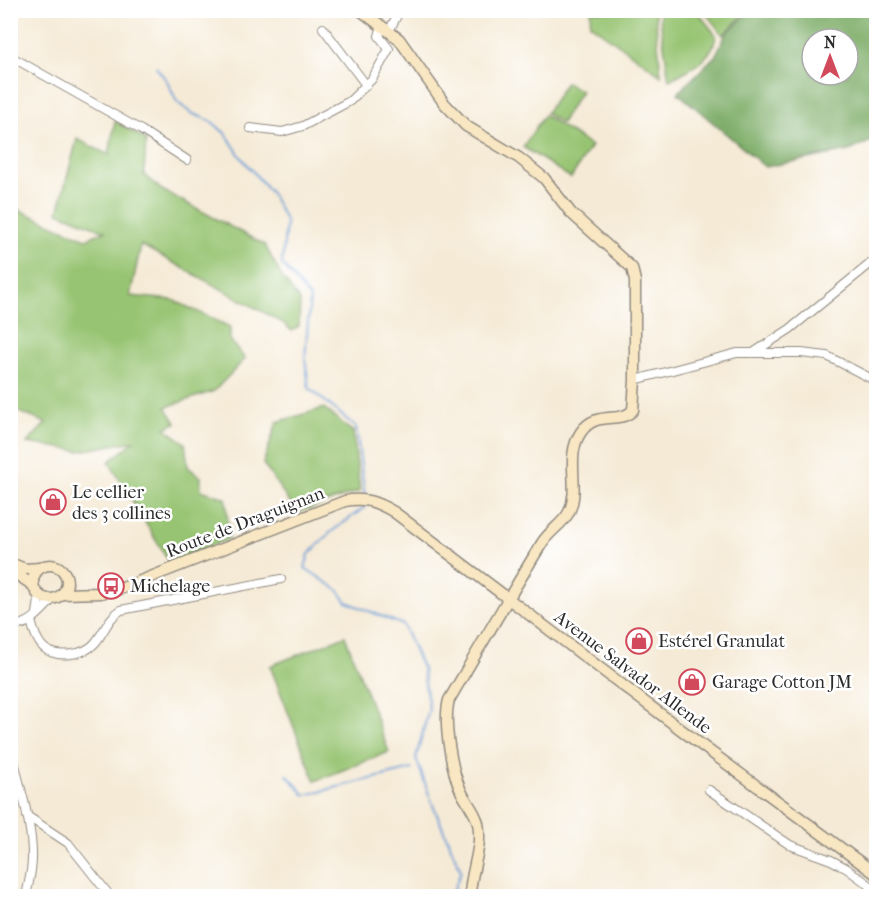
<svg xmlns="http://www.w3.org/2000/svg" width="887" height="907" font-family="'IM FELL French Canon',serif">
  <rect width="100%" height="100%" fill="#fff"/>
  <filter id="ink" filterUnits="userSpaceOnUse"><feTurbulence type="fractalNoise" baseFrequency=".0167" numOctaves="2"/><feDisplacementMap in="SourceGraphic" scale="12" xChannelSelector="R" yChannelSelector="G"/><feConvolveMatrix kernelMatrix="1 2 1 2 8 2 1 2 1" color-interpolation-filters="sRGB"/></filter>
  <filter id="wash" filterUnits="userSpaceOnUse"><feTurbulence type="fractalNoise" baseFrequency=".008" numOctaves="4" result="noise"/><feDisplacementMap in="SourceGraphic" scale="24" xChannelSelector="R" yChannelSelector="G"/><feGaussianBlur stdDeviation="1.35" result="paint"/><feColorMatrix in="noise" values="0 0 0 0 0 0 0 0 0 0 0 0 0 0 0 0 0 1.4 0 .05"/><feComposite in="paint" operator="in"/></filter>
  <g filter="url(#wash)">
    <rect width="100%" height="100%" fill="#f5ead6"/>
    <g fill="#97c472" stroke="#61784e" stroke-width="1.5">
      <path d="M 591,11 L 655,11 L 661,75 L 590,24 Z"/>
      <path d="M 659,11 L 697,11 L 716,35 C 714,60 688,70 669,80 Z"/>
      <path d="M 704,11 L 747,11 L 723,35 Z"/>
      <path d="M 566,82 L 581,91 L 561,123 L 546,113 Z"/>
      <path d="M 544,115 L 591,146 L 571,178 L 523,147 Z"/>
      <path d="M 115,121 L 146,140 L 144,175 L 162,190 L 265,245 L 283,279 L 300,301 L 299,326 L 292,331 L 283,323 L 141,245 L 130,296 L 173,300 L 230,327 L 230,340 L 245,359 L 214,391 L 166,407 L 176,423 L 165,428 L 185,443 L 188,467 L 201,477 L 201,490 L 226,498 L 229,539 L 169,562 L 109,462 L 134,441 L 80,451 L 27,443 L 46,423 L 17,411 L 11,417 L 11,279 L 18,276 L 11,274 L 11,236 L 19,210 L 86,239 L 105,231 L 58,212 L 77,139 L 109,155 Z"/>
      <path d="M 324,408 L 353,432 L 360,491 L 297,513 L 263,464 L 277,422 Z"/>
      <path d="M 345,636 L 389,752 L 315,781 L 270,666 Z"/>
    </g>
    <path fill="#79aa64" stroke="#526a48" stroke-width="1.5" fill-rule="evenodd" d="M 750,11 L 876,11 L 876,139 L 849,151 L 765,167 L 678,93 L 715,56 L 726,34 ZM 812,39 L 848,39 L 848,75 L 812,75 Z"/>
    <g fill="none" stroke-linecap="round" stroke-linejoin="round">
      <g stroke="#6b9ed6" stroke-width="2">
        <path d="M 156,67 L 167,81 L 177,102 L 191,113 L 211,121 L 227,135 L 240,156 L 271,193 L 286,222 L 282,264 L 310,298 L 305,358 L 309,388 L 356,427 L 365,498"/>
        <path d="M 365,503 L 365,507 L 331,532 L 309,554 L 305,568 L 338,590 L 347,602 L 403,625 L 423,670 L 429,709 L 416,758 L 432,803 L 461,871 L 451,896"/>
        <path d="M 287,775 L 305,795 L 412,769"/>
      </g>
    </g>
  </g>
  <g filter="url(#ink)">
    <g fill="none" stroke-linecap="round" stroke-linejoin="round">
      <g stroke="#908a80" stroke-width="10">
        <g id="street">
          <path d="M 323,28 L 366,85"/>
          <path d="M 389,31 L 400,10"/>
          <path d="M 10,56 L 141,130 L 187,160"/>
          <path d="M 250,128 L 282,132 L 303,126 L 350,101 L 372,79 L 389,49 L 379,36 L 382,26"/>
          <path d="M 753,353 L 790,329 L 876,259"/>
          <path d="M 635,380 L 737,353 L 801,353 L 827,356 L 876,381"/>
          <path d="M 37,613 L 39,600 L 37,593"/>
          <path d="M 31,621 C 33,629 37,641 43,647 C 55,659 84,656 95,643 C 105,631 108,618 121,610 L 281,579"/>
          <path d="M 10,625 C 29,628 41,611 53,599"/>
          <path d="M 10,740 C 16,780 33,819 32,859 C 32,872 28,885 26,896"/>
          <path d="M 709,790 L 790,845 L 831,860 L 846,868 L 876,890"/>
          <path d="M 27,816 L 68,843 L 110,896"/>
        </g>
      </g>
      <g stroke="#908a80" stroke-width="13">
        <g id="secondary">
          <path d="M 360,10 L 399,39 L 444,103 L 466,126 L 519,158 L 544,178 L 571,213 L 632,268 L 635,281 L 635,380 L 633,410 C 620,425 597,409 581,432 C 564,457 581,487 569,512 C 563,524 549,531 542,543 C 510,595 480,647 449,700 C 443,722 451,769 461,791 C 466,802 475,811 478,823 C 483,848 470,872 470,896"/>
          <path d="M 10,563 L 25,569 L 40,568"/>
          <circle cx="50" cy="582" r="17"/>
          <path d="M 10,570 L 33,585"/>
          <path d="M 62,594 L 101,593 L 120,589 L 345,501 C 364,497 377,502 394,512 L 704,747 L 876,874"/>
        </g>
      </g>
      <use href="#street" stroke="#fff" stroke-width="8"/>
      <use href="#secondary" stroke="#f9e7c3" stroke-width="10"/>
    </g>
  </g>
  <defs>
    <g id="shop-ring" transform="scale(1.35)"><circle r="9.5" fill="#fff" stroke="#d1495b" stroke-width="1.5"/><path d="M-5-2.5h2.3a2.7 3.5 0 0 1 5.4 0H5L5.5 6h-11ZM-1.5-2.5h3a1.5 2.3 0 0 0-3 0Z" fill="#d1495b"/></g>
    <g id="bus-ring" transform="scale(1.35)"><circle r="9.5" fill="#fff" stroke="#d1495b" stroke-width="1.5"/><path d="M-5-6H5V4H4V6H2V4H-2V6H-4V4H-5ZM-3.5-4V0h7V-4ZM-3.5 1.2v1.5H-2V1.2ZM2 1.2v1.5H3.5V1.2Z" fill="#d1495b"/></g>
  </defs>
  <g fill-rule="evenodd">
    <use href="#shop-ring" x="53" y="502"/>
    <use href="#bus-ring" x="111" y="586"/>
    <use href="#shop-ring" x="639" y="641"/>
    <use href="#shop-ring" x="692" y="682"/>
  </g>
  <g text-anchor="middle" stroke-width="5" stroke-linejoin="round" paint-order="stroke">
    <g font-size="18" fill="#2b2b2b" stroke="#fff" text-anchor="start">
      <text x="72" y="498">Le cellier<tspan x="72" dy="21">des 3 collines</tspan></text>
      <text x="130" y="592">Michelage</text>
      <text x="658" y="647">Estérel Granulat</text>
      <text x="712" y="688">Garage Cotton JM</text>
    </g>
    <g font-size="18" fill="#2b2b2b" stroke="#fff">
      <text transform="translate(245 522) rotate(-21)" y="6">Route de Draguignan</text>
      <text transform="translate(633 672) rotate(37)" y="6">Avenue Salvador Allende</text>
    </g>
  </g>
  <rect width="887" height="907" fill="none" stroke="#fff" stroke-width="36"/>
  <g transform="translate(830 57)"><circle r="28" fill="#ffffff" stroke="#aaaaaa" stroke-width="1.5"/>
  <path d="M0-4.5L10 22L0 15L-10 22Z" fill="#d1495b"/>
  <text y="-9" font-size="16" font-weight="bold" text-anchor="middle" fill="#2b2b2b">N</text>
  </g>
</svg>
